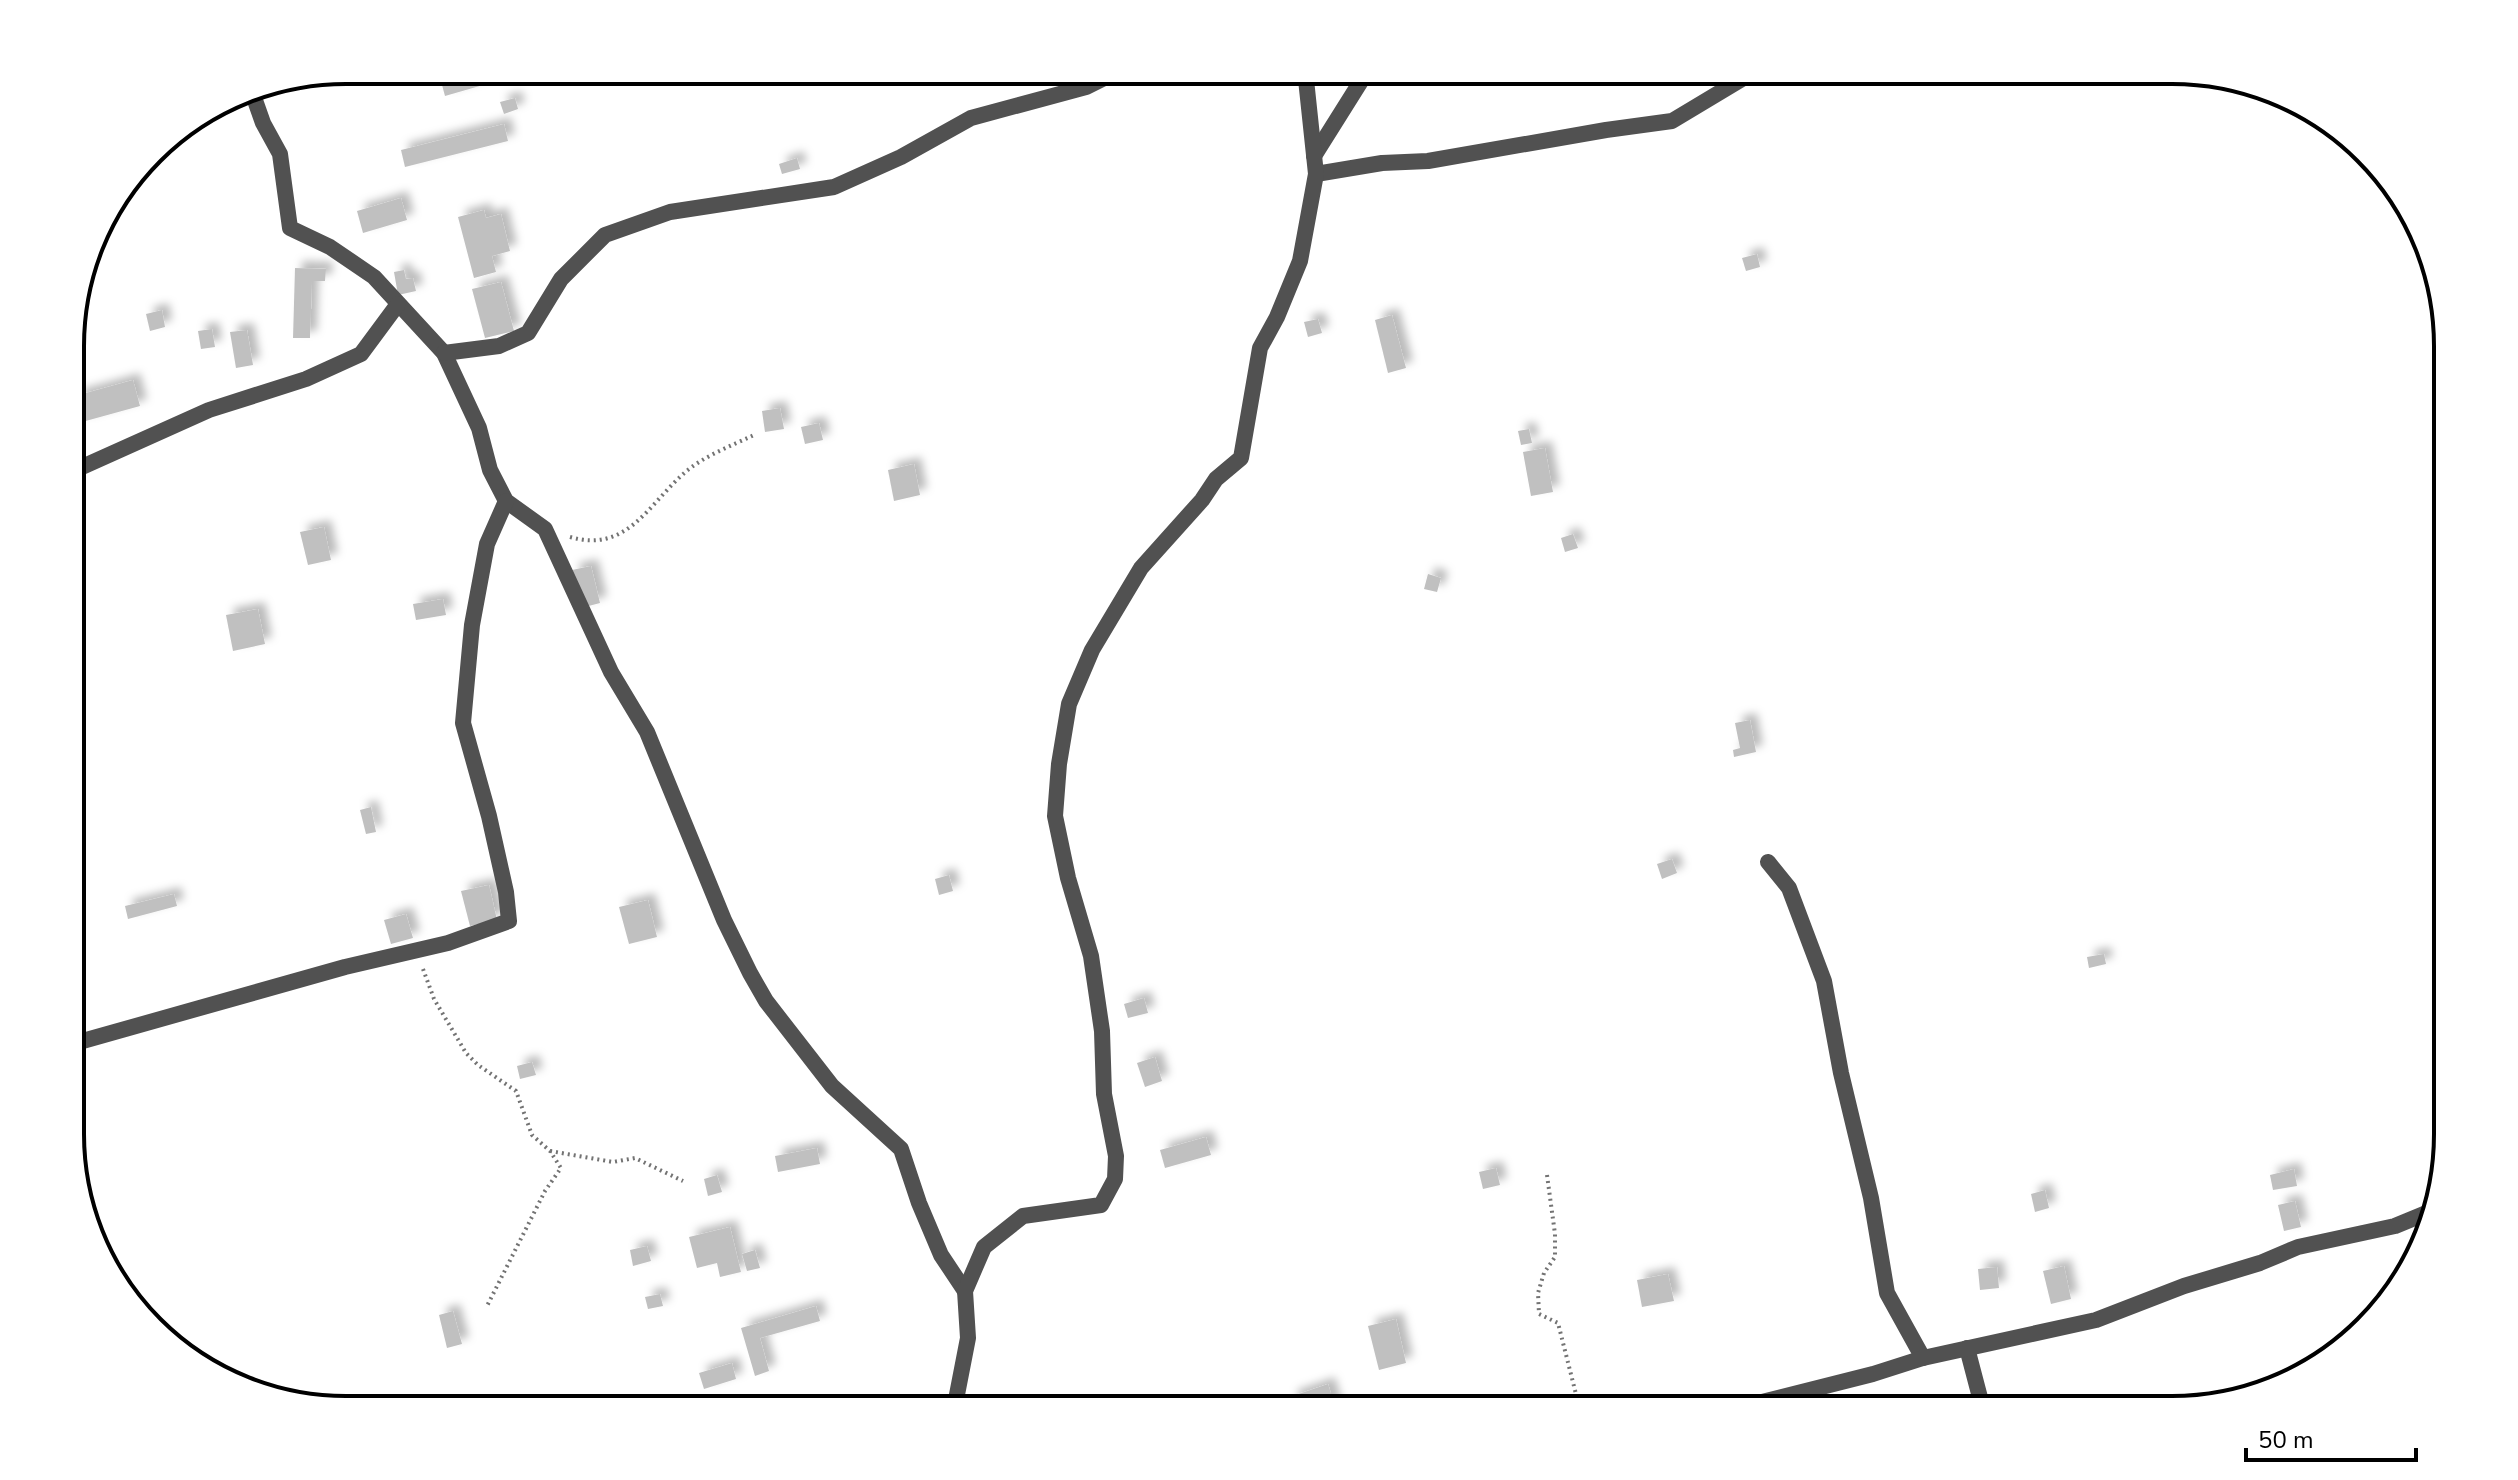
<svg xmlns="http://www.w3.org/2000/svg" width="2518" height="1480" font-family="'Nunito Sans',sans-serif">
  <defs>
    <filter id="shadow"><feDropShadow dx="7" dy="-7" stdDeviation="4" flood-color="#0004"/></filter>
  </defs>
  <rect width="100%" height="100%" fill="#fff"/>
  <g fill="#c0c0c0" filter="url(#shadow)">
    <path d="M 438,70 L 487,70 L 490,83 L 445,96 Z"/>
    <path d="M 515,98 L 518,109 L 504,114 L 500,102 Z"/>
    <path d="M 504,124 L 508,141 L 405,167 L 401,150 Z"/>
    <path d="M 797,158 L 800,169 L 782,174 L 779,164 Z"/>
    <path d="M 401,198 L 407,220 L 363,233 L 357,211 Z"/>
    <path d="M 484,210 L 486,218 L 501,214 L 510,251 L 492,256 L 496,272 L 474,278 L 458,217 Z"/>
    <path d="M 1757,254 L 1760,267 L 1746,271 L 1742,258 Z"/>
    <path d="M 295,268 L 326,269 L 325,281 L 312,281 L 310,338 L 293,338 Z"/>
    <path d="M 404,270 L 406,279 L 413,278 L 416,291 L 398,295 L 394,272 Z"/>
    <path d="M 501,282 L 514,331 L 485,338 L 472,289 Z"/>
    <path d="M 162,310 L 165,327 L 150,331 L 146,314 Z"/>
    <path d="M 1392,315 L 1406,368 L 1388,373 L 1375,320 Z"/>
    <path d="M 1318,319 L 1322,333 L 1308,337 L 1304,322 Z"/>
    <path d="M 212,329 L 215,347 L 201,349 L 198,331 Z"/>
    <path d="M 247,330 L 253,365 L 236,368 L 230,332 Z"/>
    <path d="M 133,380 L 140,406 L 82,422 L 75,396 Z"/>
    <path d="M 780,408 L 784,429 L 765,432 L 762,411 Z"/>
    <path d="M 819,423 L 823,440 L 805,444 L 801,427 Z"/>
    <path d="M 1529,429 L 1532,443 L 1521,445 L 1518,431 Z"/>
    <path d="M 1545,448 L 1553,492 L 1531,496 L 1523,452 Z"/>
    <path d="M 914,464 L 920,495 L 894,501 L 888,470 Z"/>
    <path d="M 324,527 L 331,560 L 308,565 L 300,532 Z"/>
    <path d="M 1573,534 L 1578,548 L 1565,552 L 1561,538 Z"/>
    <path d="M 591,566 L 600,603 L 581,608 L 572,570 Z"/>
    <path d="M 1428,574 L 1441,578 L 1437,592 L 1424,589 Z"/>
    <path d="M 443,599 L 446,615 L 416,620 L 413,604 Z"/>
    <path d="M 258,609 L 265,644 L 233,651 L 226,615 Z"/>
    <path d="M 1750,720 L 1756,752 L 1734,757 L 1733,750 L 1740,748 L 1735,723 Z"/>
    <path d="M 371,807 L 376,832 L 366,834 L 360,810 Z"/>
    <path d="M 1672,859 L 1677,873 L 1662,879 L 1657,864 Z"/>
    <path d="M 949,875 L 953,891 L 939,895 L 935,879 Z"/>
    <path d="M 489,885 L 497,920 L 470,926 L 461,891 Z"/>
    <path d="M 174,894 L 177,906 L 128,919 L 125,906 Z"/>
    <path d="M 648,900 L 657,937 L 629,944 L 619,907 Z"/>
    <path d="M 406,914 L 413,938 L 391,944 L 384,920 Z"/>
    <path d="M 2104,954 L 2106,964 L 2089,968 L 2087,957 Z"/>
    <path d="M 1144,998 L 1148,1013 L 1128,1018 L 1124,1004 Z"/>
    <path d="M 1155,1057 L 1162,1081 L 1145,1087 L 1137,1063 Z"/>
    <path d="M 532,1062 L 536,1075 L 520,1079 L 517,1066 Z"/>
    <path d="M 1206,1137 L 1211,1155 L 1165,1168 L 1160,1150 Z"/>
    <path d="M 817,1148 L 820,1164 L 778,1172 L 775,1156 Z"/>
    <path d="M 1496,1168 L 1500,1185 L 1483,1189 L 1479,1172 Z"/>
    <path d="M 2294,1169 L 2297,1186 L 2273,1190 L 2270,1175 Z"/>
    <path d="M 717,1175 L 722,1192 L 708,1196 L 704,1179 Z"/>
    <path d="M 2045,1190 L 2049,1208 L 2035,1212 L 2031,1194 Z"/>
    <path d="M 2295,1201 L 2301,1227 L 2284,1231 L 2278,1205 Z"/>
    <path d="M 730,1227 L 741,1272 L 720,1277 L 717,1263 L 697,1268 L 689,1237 Z"/>
    <path d="M 647,1246 L 651,1261 L 633,1266 L 630,1250 Z"/>
    <path d="M 755,1250 L 760,1268 L 747,1271 L 742,1254 Z"/>
    <path d="M 2064,1266 L 2071,1299 L 2051,1304 L 2043,1271 Z"/>
    <path d="M 1997,1267 L 1999,1288 L 1980,1290 L 1978,1269 Z"/>
    <path d="M 1668,1274 L 1674,1301 L 1642,1307 L 1637,1280 Z"/>
    <path d="M 660,1294 L 663,1306 L 648,1309 L 645,1297 Z"/>
    <path d="M 816,1306 L 820,1321 L 760,1338 L 769,1371 L 755,1376 L 741,1328 Z"/>
    <path d="M 453,1311 L 462,1344 L 447,1348 L 439,1315 Z"/>
    <path d="M 1396,1319 L 1406,1363 L 1379,1370 L 1368,1326 Z"/>
    <path d="M 732,1363 L 736,1379 L 704,1389 L 699,1373 Z"/>
    <path d="M 1328,1384 L 1336,1410 L 1294,1410 L 1290,1397 Z"/>
  </g>
  <g fill="none" stroke-linecap="round" stroke-linejoin="round">
    <g stroke="#737373" stroke-width="4" stroke-dasharray="2 4" stroke-linecap="butt">
      <path d="M 570,537 C 626,553 647,507 682,475 C 701,457 731,446 754,435"/>
      <path d="M 423,969 L 434,999 L 466,1053 L 478,1065 L 516,1091 L 532,1135 L 550,1151 L 561,1168 L 545,1191 L 487,1306"/>
      <path d="M 550,1151 L 613,1162 L 635,1158 L 683,1181"/>
      <path d="M 1547,1175 L 1555,1234 L 1555,1257 L 1544,1273 L 1538,1293 L 1539,1314 L 1558,1323 L 1580,1410"/>
    </g>
    <g stroke="#515151" stroke-width="16">
      <path d="M 251,89 L 263,123 L 280,154 L 290,228 L 330,247 L 374,277 L 444,353 L 479,428 L 490,470 L 506,501 L 545,529 L 611,672 L 647,732 L 724,920 L 750,973 L 766,1001 L 832,1086 L 901,1149 L 919,1203 L 941,1255 L 965,1291"/>
      <path d="M 1314,156 L 1368,70"/>
      <path d="M 1316,174 L 1382,163 L 1428,161 L 1606,130 L 1672,121 L 1757,70"/>
      <path d="M 444,353 L 499,346 L 528,333 L 561,279 L 605,235 L 670,212 L 834,187 L 901,157 L 971,118 L 1086,87 L 1112,74 L 1114,70"/>
      <path d="M 72,464 L 82,467 L 209,410 L 306,379 L 361,354 L 398,304"/>
      <path d="M 1768,862 L 1789,888 L 1824,981 L 1841,1073 L 1871,1198 L 1887,1293 L 1923,1358"/>
      <path d="M 72,1044 L 345,967 L 448,943 L 509,921 L 506,892 L 489,816 L 463,723 L 472,625 L 487,544 L 506,501"/>
      <path d="M 1967,1348 L 1983,1409"/>
      <path d="M 954,1410 L 968,1338 L 965,1291 L 984,1247 L 1023,1216 L 1101,1205 L 1115,1179 L 1116,1156 L 1104,1094 L 1102,1031 L 1091,956 L 1068,878 L 1055,816 L 1059,764 L 1069,704 L 1092,650 L 1141,568 L 1202,500 L 1216,479 L 1241,458 L 1260,348 L 1277,317 L 1300,261 L 1316,174 L 1305,70"/>
      <path d="M 1730,1410 L 1873,1374 L 1923,1358 L 2096,1320 L 2184,1286 L 2260,1263 L 2298,1247 L 2395,1226 L 2429,1212"/>
    </g>
  </g>
  <path d="M0 0H2518V1480H0ZM346 84H2172A262 262 0 0 1 2434 346V1134A262 262 0 0 1 2172 1396H346A262 262 0 0 1 84 1134V346A262 262 0 0 1 346 84Z" fill="#fff" fill-rule="evenodd"/>
  <path fill="none" stroke="#000" stroke-width="4" d="M346 84H2172A262 262 0 0 1 2434 346V1134A262 262 0 0 1 2172 1396H346A262 262 0 0 1 84 1134V346A262 262 0 0 1 346 84Z"/>
  <path d="M2246 1448v12h170v-12" fill="none" stroke="#000000" stroke-width="4"/>
  <text x="2258" y="1448" font-size="24" fill="#000000" stroke="#ffffff" stroke-width="6" paint-order="stroke">50 m</text>
</svg>
